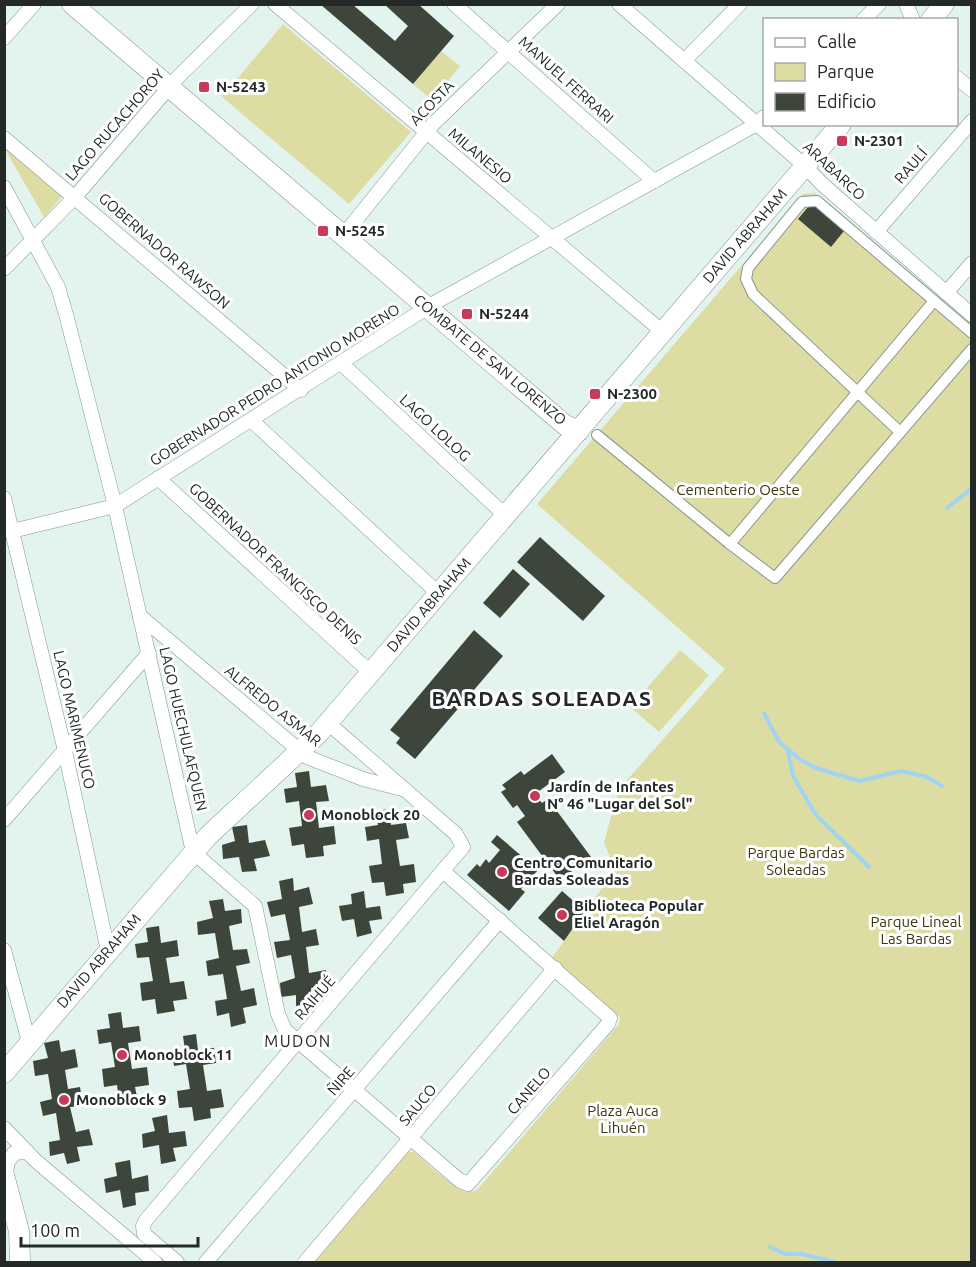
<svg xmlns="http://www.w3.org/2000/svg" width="976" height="1267" font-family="Ubuntu,sans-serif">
  <rect width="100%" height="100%" fill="#e2f4ed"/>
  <g fill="#dddda3">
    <path d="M 283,24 L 411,132 L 349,204 L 222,97 Z"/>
    <path d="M 441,51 L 460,66 L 432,100 L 413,84 Z"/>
    <path d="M 4,147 L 63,195 L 44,217 L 5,149 Z"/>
    <path d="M 815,193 L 971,329 L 971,1262 L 311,1262 L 407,1152 L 414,1152 C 428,1163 460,1198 477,1190 L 619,1024 L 620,1018 L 616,1013 L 552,958 L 615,870 L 604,842 L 619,789 L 725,669 L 537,504 L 803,194 Z"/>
    <path d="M 680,650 L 709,675 L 659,732 L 630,707 Z"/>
  </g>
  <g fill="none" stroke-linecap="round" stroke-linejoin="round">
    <g stroke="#a1d3f3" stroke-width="4">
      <path d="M 947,508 L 972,488"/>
      <path d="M 764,713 L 779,742 L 801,760 L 816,768 L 859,781 L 902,771 L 927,777 L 942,786"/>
      <path d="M 788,751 L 793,776 L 816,815 L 869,867"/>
      <path d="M 770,1247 L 785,1254 L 802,1254 L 834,1262"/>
    </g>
  </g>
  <g fill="#3e463c">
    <path d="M 320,4 L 352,4 L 395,41 L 408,26 L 384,4 L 418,4 L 454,36 L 413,84 Z"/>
    <path d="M 816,206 L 844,231 L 831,247 L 798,219 L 808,207 Z"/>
    <path d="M 540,537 L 605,596 L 583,621 L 517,562 Z"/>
    <path d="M 513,569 L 530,584 L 500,618 L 483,603 Z"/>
    <path d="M 474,630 L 503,656 L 415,759 L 396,743 L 400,738 L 390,730 Z"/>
    <path d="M 552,754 L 565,772 L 535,794 L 542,803 L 548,799 L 591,857 L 560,880 L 517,822 L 525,816 L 517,805 L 513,808 L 501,792 L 506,789 L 502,785 L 521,771 L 524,775 Z"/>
    <path d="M 309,771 L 311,787 L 326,785 L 329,801 L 316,802 L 319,828 L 334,826 L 336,844 L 323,846 L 324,856 L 306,858 L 304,844 L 292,846 L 289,828 L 302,826 L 299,801 L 286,803 L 284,789 L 297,787 L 295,773 Z"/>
    <path d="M 389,809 L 391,825 L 406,823 L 409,838 L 396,840 L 400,866 L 414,864 L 416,882 L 403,884 L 404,893 L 386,896 L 384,882 L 372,883 L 369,866 L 382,864 L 379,839 L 367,841 L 365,827 L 378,825 L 376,811 Z"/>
    <path d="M 247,825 L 249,843 L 265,840 L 270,856 L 254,859 L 257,871 L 242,872 L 239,857 L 223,859 L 222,845 L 235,841 L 232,827 Z"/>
    <path d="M 497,835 L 538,870 L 521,889 L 525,892 L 509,911 L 467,875 L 477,864 L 480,867 L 486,859 L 489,863 L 500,850 L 491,842 Z"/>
    <path d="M 293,878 L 294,891 L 309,887 L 313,904 L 299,907 L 302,932 L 316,929 L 319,945 L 306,947 L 309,973 L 326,970 L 327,985 L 311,988 L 313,1002 L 296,1006 L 296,995 L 281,997 L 280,983 L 295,978 L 291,955 L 277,958 L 274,942 L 290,940 L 285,914 L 271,917 L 267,902 L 282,899 L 279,881 Z"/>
    <path d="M 364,891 L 366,908 L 380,906 L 382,919 L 369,921 L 372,933 L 357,937 L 354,919 L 342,921 L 339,906 L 352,904 L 351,894 Z"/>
    <path d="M 562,891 L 585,911 L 564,941 L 538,918 Z"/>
    <path d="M 223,899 L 225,911 L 241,909 L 242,923 L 229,926 L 233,950 L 247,949 L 250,963 L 236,966 L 241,991 L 254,988 L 257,1005 L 243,1008 L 246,1023 L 231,1027 L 229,1013 L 217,1016 L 215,1001 L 227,999 L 223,974 L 208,976 L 206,961 L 219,958 L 215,933 L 198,935 L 197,922 L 213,918 L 209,901 Z"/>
    <path d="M 159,926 L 161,943 L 177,940 L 179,956 L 166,958 L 170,983 L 184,981 L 187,999 L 173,1001 L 175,1011 L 157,1014 L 155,999 L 142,1001 L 140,983 L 153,981 L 149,957 L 137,958 L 135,944 L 148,942 L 146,928 Z"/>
    <path d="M 121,1012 L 123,1028 L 139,1026 L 141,1041 L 128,1043 L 132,1069 L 147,1067 L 149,1085 L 135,1087 L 137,1097 L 119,1099 L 117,1085 L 104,1087 L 102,1069 L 115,1067 L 111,1042 L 99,1044 L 97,1030 L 110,1028 L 108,1014 Z"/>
    <path d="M 196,1034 L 198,1050 L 214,1048 L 216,1063 L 203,1065 L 207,1091 L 221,1089 L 224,1107 L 210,1109 L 211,1118 L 194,1121 L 192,1107 L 179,1108 L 177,1091 L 190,1089 L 186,1064 L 174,1066 L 172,1052 L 185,1050 L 183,1036 Z"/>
    <path d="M 59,1040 L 61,1052 L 75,1049 L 78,1067 L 65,1070 L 68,1089 L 80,1087 L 83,1106 L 70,1107 L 76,1132 L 89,1129 L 93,1145 L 77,1147 L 80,1161 L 67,1164 L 64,1153 L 50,1156 L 49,1142 L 60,1140 L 56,1113 L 43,1116 L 40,1102 L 52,1099 L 48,1074 L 35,1076 L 33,1061 L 48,1058 L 44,1043 Z"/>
    <path d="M 167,1115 L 169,1133 L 185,1131 L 187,1146 L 173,1148 L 176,1161 L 161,1164 L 159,1145 L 143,1148 L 142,1134 L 155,1131 L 152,1118 Z"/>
    <path d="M 130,1160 L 132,1179 L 148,1175 L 149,1191 L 135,1193 L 136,1205 L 123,1208 L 120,1190 L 106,1193 L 104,1179 L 117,1176 L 115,1163 Z"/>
  </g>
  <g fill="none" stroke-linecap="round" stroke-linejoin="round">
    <g stroke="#869590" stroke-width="12">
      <g id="pedestrian">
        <path d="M 900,432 L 753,294 L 746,279 L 748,268 L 802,202 L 817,201 L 972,333"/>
        <path d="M 597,435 L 730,544 L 775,578 L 972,349"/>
        <path d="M 730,544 L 934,301"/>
      </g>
    </g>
    <g stroke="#869590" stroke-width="15">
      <g id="minor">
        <path d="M 275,4 L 663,332"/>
        <path d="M 454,4 L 654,181"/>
        <path d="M 619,4 L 805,166 L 822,184 L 972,315"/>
        <path d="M 906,4 L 913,20"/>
        <path d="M 863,20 L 879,4"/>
        <path d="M 4,38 L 34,4"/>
        <path d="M 684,61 L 740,4"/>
        <path d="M 956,77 L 972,90"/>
        <path d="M 4,138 L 301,390"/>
        <path d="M 4,187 L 58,287 L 67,318 L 115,506 L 193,852 L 255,906 L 278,1014 L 285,1030 L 459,1180 L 468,1184 L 608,1024 L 610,1018 L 444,872"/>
        <path d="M 876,232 L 972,121"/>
        <path d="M 343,236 L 433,124 L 558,4"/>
        <path d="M 4,269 L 75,197 L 176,79 L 252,4"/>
        <path d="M 946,293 L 972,263"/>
        <path d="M 342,364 L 506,516"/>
        <path d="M 251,420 L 439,594"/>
        <path d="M 158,478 L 371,673"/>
        <path d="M 4,498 L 65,751 L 108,951"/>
        <path d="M 12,531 L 115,506 L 436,302 L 757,124 L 764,117"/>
        <path d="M 140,616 L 307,757 L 363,779 L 402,789"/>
        <path d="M 4,820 L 149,653"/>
        <path d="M 4,950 L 29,1042"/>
        <path d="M 4,1128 L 36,1161 L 155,1262"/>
        <path d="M 5,1177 L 8,1162 L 14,1153 L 27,1152"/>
        <path d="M 177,1262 L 144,1234 L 143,1226 L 146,1220 L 463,847 L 456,834 L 328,723"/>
        <path d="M 206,1262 L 500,920"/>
        <path d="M 305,1262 L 555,968"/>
      </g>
    </g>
    <g stroke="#869590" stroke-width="21">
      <g id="secondary">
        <path d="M 72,4 L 565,425 L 579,431"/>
        <path d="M 931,20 L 944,4"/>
        <path d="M 4,1073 L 208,836 L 319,733 L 841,124"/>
        <path d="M 4,1175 L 19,1231 L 20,1262"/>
      </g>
    </g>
    <use href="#pedestrian" stroke="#fff" stroke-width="10"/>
    <use href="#minor" stroke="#fff" stroke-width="14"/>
    <use href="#secondary" stroke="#fff" stroke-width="20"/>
  </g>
  <g fill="#c9395a" stroke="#fff" stroke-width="2">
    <rect x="198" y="81" width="12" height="12" rx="3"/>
    <rect x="836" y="135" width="12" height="12" rx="3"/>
    <rect x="317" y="225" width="12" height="12" rx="3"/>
    <rect x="461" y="308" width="12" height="12" rx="3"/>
    <rect x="589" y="388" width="12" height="12" rx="3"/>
    <circle cx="535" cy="796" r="6"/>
    <circle cx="309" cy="815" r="6"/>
    <circle cx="502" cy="872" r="6"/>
    <circle cx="562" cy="915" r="6"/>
    <circle cx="122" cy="1055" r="6"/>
    <circle cx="64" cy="1100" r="6"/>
  </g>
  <g text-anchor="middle" stroke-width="6" stroke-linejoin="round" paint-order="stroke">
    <g font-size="15" fill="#232927" stroke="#fff">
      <text transform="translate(566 80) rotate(42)" y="5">MANUEL FERRARI</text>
      <text transform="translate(432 103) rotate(-46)" y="5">ACOSTA</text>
      <text transform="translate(115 125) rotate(-49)" y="5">LAGO RUCACHOROY</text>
      <text transform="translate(480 156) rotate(40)" y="5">MILANESIO</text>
      <text transform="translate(911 166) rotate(-49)" y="5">RAULÍ</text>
      <text transform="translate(834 171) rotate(43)" y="5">ARABARCO</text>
      <text transform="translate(745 236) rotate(-49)" y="5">DAVID ABRAHAM</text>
      <text transform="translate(164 251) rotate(41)" y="5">GOBERNADOR RAWSON</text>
      <text transform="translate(490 360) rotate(40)" y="5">COMBATE DE SAN LORENZO</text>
      <text transform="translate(275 385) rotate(-32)" y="5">GOBERNADOR PEDRO ANTONIO MORENO</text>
      <text transform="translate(435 428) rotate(43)" y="5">LAGO LOLOG</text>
      <text transform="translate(275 564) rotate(43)" y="5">GOBERNADOR FRANCISCO DENIS</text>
      <text transform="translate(429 605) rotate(-49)" y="5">DAVID ABRAHAM</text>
      <text transform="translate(273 706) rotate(39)" y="5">ALFREDO ASMAR</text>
      <text transform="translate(74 720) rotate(77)" y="5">LAGO MARIMENUCO</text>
      <text transform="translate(183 729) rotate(77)" y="5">LAGO HUECHULAFQUEN</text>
      <text transform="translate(99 961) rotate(-49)" y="5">DAVID ABRAHAM</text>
      <text transform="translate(315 998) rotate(-49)" y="5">RAIHUÉ</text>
      <text transform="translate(341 1081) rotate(-49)" y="5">ÑIRE</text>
      <text transform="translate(529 1091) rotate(-49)" y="5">CANELO</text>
      <text transform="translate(418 1105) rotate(-50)" y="5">SAUCO</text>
    </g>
    <g font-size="15" font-weight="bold" fill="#232927" stroke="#fff" text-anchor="start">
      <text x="216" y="92">N-5243</text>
      <text x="854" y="146">N-2301</text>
      <text x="335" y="236">N-5245</text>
      <text x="479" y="319">N-5244</text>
      <text x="607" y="399">N-2300</text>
      <text x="547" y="792">Jardín de Infantes<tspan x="547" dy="17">N° 46 "Lugar del Sol"</tspan></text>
      <text x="321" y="820">Monoblock 20</text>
      <text x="514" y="868">Centro Comunitario<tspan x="514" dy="17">Bardas Soleadas</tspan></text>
      <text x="574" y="911">Biblioteca Popular<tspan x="574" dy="17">Eliel Aragón</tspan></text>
      <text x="134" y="1060">Monoblock 11</text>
      <text x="76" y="1105">Monoblock 9</text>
    </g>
    <g font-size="15" fill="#393810" stroke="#fff">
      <text x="738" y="495">Cementerio Oeste</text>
      <text x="796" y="858">Parque Bardas<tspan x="796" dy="17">Soleadas</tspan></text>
      <text x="916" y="927">Parque Lineal<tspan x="916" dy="17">Las Bardas</tspan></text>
      <text x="623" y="1116">Plaza Auca<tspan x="623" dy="17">Lihuén</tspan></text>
    </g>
    <g font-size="16" letter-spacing="1.5" fill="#232927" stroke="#fff">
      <text x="298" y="1047">MUDON</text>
    </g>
    <g font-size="21" font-weight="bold" letter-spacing="1.5" fill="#232927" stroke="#fff">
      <text x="542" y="706">BARDAS SOLEADAS</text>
    </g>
  </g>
  <rect width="976" height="1267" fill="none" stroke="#232927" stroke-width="12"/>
  <rect x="763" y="18" width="195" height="108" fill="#ffffff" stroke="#a7a9a9" stroke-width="1.5"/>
  <rect x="775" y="38" width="30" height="9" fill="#ffffff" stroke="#a7a9a9" stroke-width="1.5"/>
  <text x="817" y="48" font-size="18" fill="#232927">Calle</text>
  <rect x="775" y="63" width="30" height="18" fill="#dddda3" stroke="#a7a9a9" stroke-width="1.5"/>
  <text x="817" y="78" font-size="18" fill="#232927">Parque</text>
  <rect x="775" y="93" width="30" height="18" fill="#3e463c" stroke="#a7a9a9" stroke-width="1.5"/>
  <text x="817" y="108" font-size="18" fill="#232927">Edificio</text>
  <path d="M21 1237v9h177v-9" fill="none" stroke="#232927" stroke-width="3"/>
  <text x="30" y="1237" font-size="18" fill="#232927" stroke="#ffffff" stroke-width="4.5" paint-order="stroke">100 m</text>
</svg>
